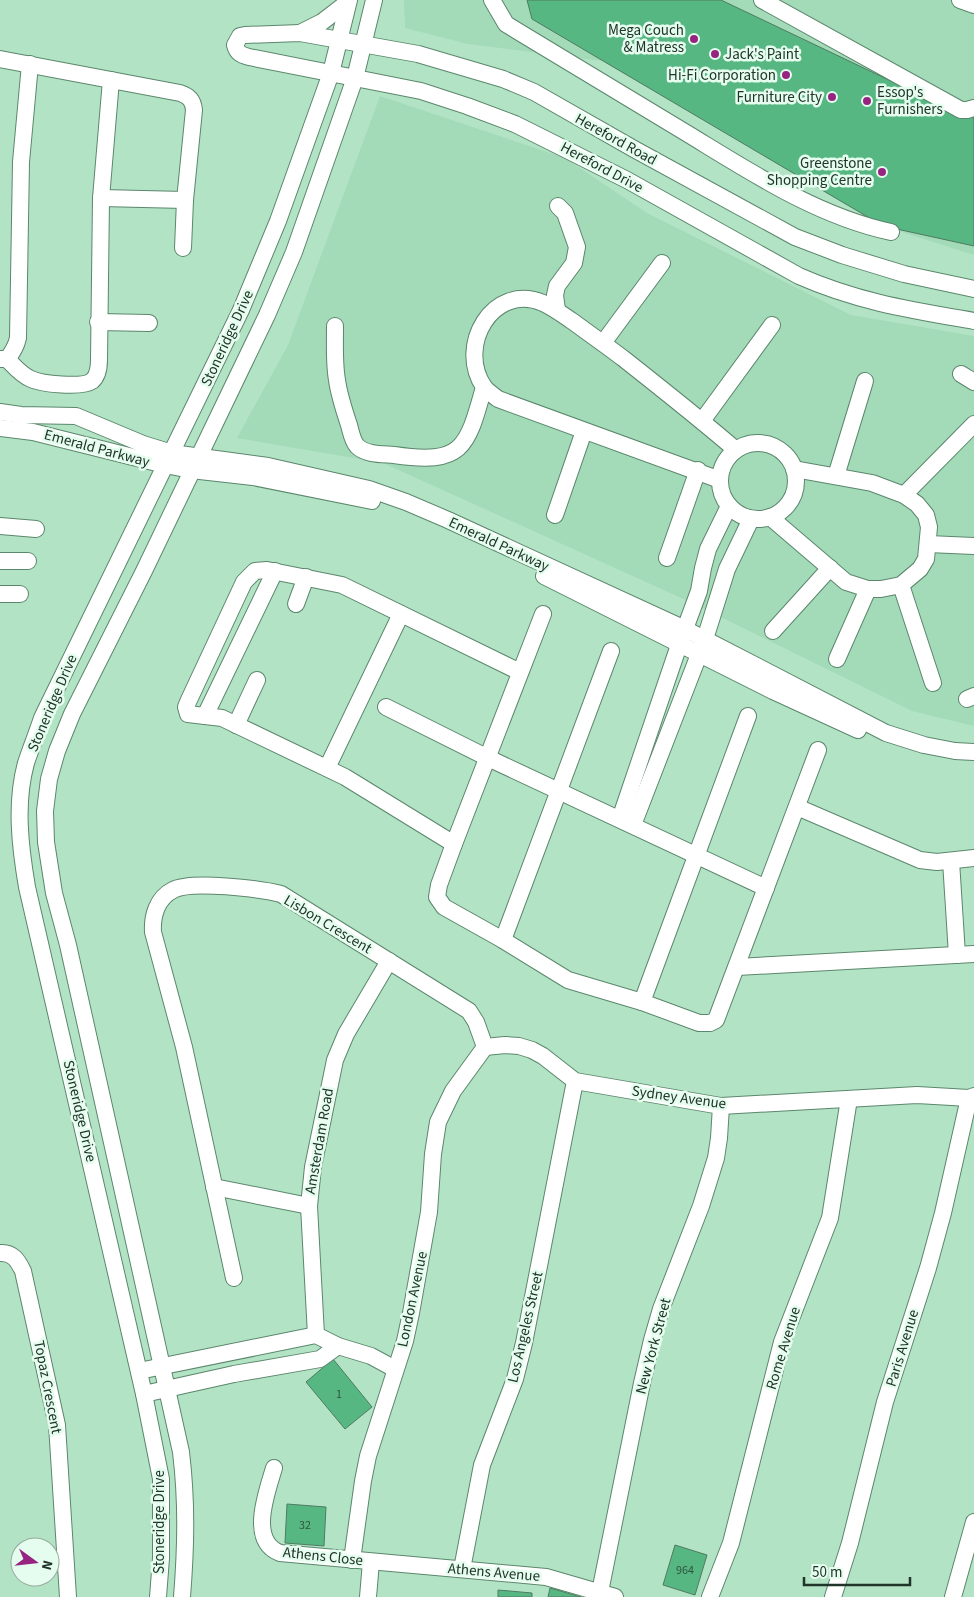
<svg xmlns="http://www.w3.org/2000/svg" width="974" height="1597" font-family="'Source Sans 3',sans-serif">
  <rect width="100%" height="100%" fill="#b3e3c5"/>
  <g fill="#a3dab8">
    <path d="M 404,0 L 974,0 L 974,255 L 883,226 L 602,61 L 468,44 L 405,28 Z"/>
    <path d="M 380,96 L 565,158 L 647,213 L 851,315 L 974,336 L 974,726 L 912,711 L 690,602 L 383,463 L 237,438 L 288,345 Z"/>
  </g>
  <g fill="#57b782" stroke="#4f7b61">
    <path d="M 527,0 L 721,0 L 954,111 L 974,118 L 974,246 L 883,226 L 532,19 Z"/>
    <path d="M 333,1359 L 372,1407 L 345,1429 L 306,1382 Z"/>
    <path d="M 287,1504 L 326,1507 L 324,1546 L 285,1543 Z"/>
    <path d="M 675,1545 L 707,1555 L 695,1595 L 663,1585 Z"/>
    <path d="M 550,1588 L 581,1597 L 548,1597 Z"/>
    <path d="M 498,1590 L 532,1593 L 532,1597 L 498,1597 Z"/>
  </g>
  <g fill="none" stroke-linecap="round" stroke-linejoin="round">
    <g stroke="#5b876c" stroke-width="18">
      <g id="minor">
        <path d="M 492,0 L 506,24 L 519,32 C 575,66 632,100 688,134 C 752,173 817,216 891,232"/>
        <path d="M 762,0 L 961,110 L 967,110 L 974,108"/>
        <path d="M 960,0 L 974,5"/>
        <path d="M 300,33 L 322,22 L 348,2"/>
        <path d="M 0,59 L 180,93 C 189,96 193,100 194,110 L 185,200 L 183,248"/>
        <path d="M 101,198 L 185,200"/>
        <path d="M 974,289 L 904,274 L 842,255 L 795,237 L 634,149 L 534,92 L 503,79 L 418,54 L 300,33 L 245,35 L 240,36 L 235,45 C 237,53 241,55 249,57 L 421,91 L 467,106 L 515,124 L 627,180 L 799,276 C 858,302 911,310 974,321"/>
        <path d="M 557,310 L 555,295 L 557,286 L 574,263 L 577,247 L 565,213 L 558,206"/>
        <path d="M 98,322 L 149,323"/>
        <path d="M 335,326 C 335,344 334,363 337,380 C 339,395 344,410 349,425 C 351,432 352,440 357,446 C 366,455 382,454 394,455 C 463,465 467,448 484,387"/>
        <path d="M 603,343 L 662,263"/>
        <path d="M 0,359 L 7,359 C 13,352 16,347 18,338 L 21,162 L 30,64"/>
        <path d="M 7,359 C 14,366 21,375 31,379 C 41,384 82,388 92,381 C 98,376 99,367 99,360 L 101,198 L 111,80"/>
        <path d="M 961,374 L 974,382"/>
        <path d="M 0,412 L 21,415 L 76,416 L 143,444 L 172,453 L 268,466 L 369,489 L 406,502 L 448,520 L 685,629 L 886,733 L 924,745 L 955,751 L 974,752"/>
        <path d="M 702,421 L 772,325"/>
        <path d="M 0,428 L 33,432 L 165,465 L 191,470 L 253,477 L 372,501"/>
        <circle cx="758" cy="481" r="38"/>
        <path d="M 836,476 L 865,381"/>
        <path d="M 720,480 L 498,399 C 493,395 487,391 484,387 C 456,346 493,282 543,303 C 554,308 563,315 572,321 C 590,334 607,346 624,359 C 662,389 700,419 736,450"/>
        <path d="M 904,495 L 974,424"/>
        <path d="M 555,515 L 584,431"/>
        <path d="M 770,517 L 846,582 L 868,589 L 881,589 L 901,585 L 920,569 L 926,559 L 929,527 L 926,515 L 917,504 L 904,495 L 872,483 L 794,469"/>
        <path d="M 0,526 L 36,529"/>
        <path d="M 928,544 L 974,546"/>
        <path d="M 667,558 L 698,470"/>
        <path d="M 0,561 L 28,561"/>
        <path d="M 544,576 L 773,691 L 858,730"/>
        <path d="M 901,585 L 933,683"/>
        <path d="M 0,594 L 20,594"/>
        <path d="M 296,604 L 306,577"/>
        <path d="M 543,614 L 454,844 L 439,885 L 437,897 L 444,907 L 503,940 L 568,980 L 642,1002 L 699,1023 L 710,1023 L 716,1020 L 818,750"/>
        <path d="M 773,631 L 830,568"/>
        <path d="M 837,659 L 868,589"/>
        <path d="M 967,699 L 974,696"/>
        <path d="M 386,707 L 488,758 L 766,888"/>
        <path d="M 205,716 L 275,571"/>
        <path d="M 236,725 L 257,680"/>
        <path d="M 327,768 L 401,614"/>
        <path d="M 797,807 L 920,860 L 937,862 L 974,858"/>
        <path d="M 620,819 L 679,645 L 699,591 L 703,568 L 708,549 L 729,506"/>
        <path d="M 633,825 L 705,639 L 727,569 L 751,519"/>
        <path d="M 454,844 L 345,777 L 222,718 L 188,714 L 186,707 L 188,702 L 244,582 L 255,571 L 267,570 L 342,585 L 520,672"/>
        <path d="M 951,861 L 957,955"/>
        <path d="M 503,940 L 611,651"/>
        <path d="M 737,967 L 974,954"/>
        <path d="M 642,1002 L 748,716"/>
        <path d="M 485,1047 L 505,1045 L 519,1046 L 532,1050 L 543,1056 L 575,1081 L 721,1106 L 917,1095 L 969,1098 L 974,1096"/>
        <path d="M 214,1187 L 309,1206"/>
        <path d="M 0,1253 C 13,1252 18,1261 23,1271 L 57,1425 L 68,1597"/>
        <path d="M 234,1278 L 184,1047 L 153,932 C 152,916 157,898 173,890 C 191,880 261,889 281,894 L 469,1011 L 476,1022 L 485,1047"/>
        <path d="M 316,1335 L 309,1206 L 313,1167 L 335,1060 L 346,1034 L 389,961"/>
        <path d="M 139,1371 L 316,1335 L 338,1346 L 371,1356 L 395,1369"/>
        <path d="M 144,1394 L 234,1374 L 320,1359 L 338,1346"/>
        <path d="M 274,1468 C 267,1492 248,1541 280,1553 L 546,1577 L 615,1597"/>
        <path d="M 352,1560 L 363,1481 L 368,1456 L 405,1341 L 411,1313 L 429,1212 L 433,1154 L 438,1122 L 453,1091 L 485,1047"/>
        <path d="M 462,1569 L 482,1465 L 515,1379 L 524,1343 L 575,1081"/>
        <path d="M 600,1592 L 642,1383 L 652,1340 L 661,1309 L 701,1206 L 716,1158 L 719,1138 L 721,1106"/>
        <path d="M 158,1597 L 161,1558 L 161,1479 L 144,1394 L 27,887 C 20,846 15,803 26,763 C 31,748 37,733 42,718 L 241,310 L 278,221 L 331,73 L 349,0"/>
        <path d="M 182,1597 C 186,1546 187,1502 181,1452 L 68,945 L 54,893 L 46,842 L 45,811 L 49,779 L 57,751 L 72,714 L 144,571 L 267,315 L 294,252 L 355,78 L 374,0"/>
        <path d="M 368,1597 L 371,1562"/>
        <path d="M 710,1597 L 731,1543 L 782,1342 L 830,1218 L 849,1099"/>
        <path d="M 833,1597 L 850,1543 L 885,1402 L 928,1268 L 943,1213 L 969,1098"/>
        <path d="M 953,1597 L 974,1522"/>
      </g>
    </g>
    <use href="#minor" stroke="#fff" stroke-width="16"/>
  </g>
  <g fill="#982481" stroke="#e5fdee" stroke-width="2">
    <circle cx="694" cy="39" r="5"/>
    <circle cx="715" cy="54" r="5"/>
    <circle cx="786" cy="75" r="5"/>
    <circle cx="832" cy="97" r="5"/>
    <circle cx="867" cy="101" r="5"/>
    <circle cx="882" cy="172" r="5"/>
  </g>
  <g text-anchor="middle" stroke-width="5" stroke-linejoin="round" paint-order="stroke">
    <g font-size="12" fill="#2e553f">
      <text x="339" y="1398">1</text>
      <text x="305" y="1529">32</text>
      <text x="685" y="1574">964</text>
    </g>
    <g font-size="15" fill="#213429" stroke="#e5fdee" text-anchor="end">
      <text x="684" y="35">Mega Couch<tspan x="684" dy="17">&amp; Matress</tspan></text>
      <text x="725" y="59" text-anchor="start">Jack's Paint</text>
      <text x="776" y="80">Hi-Fi Corporation</text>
      <text x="877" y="97" text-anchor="start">Essop's<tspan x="877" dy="17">Furnishers</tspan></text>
      <text x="822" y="102">Furniture City</text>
      <text x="872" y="168">Greenstone<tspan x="872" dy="17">Shopping Centre</tspan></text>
    </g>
    <g font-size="15" fill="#213429" stroke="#e5fdee">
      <text transform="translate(616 139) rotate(29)" y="5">Hereford Road</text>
      <text transform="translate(602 167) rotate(28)" y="5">Hereford Drive</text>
      <text transform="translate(227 338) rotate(-65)" y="5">Stoneridge Drive</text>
      <text transform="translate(97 448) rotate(15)" y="5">Emerald Parkway</text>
      <text transform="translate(499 544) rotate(25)" y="5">Emerald Parkway</text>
      <text transform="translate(52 703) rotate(-67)" y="5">Stoneridge Drive</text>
      <text transform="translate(328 924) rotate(31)" y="5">Lisbon Crescent</text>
      <text transform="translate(679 1097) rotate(8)" y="5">Sydney Avenue</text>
      <text transform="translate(80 1111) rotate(77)" y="5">Stoneridge Drive</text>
      <text transform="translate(319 1141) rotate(-80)" y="5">Amsterdam Road</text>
      <text transform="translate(412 1299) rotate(-78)" y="5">London Avenue</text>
      <text transform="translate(525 1327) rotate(-77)" y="5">Los Angeles Street</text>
      <text transform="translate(653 1346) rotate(-75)" y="5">New York Street</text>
      <text transform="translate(783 1348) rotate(-73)" y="5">Rome Avenue</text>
      <text transform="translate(902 1348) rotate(-73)" y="5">Paris Avenue</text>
      <text transform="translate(48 1387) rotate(79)" y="5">Topaz Crescent</text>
      <text transform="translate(159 1522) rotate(-90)" y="5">Stoneridge Drive</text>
      <text transform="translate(323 1556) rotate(6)" y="5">Athens Close</text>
      <text transform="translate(494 1572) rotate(5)" y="5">Athens Avenue</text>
    </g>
  </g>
  <g transform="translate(35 1562) rotate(105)"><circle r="24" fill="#e5fdee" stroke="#97ad9f"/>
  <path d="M0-4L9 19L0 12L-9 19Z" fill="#982481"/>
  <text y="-8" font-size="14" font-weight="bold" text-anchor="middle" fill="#213429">N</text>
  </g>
  <path d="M804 1577v8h106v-8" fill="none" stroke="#213429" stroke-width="2.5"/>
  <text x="812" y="1577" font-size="15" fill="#213429" stroke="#e5fdee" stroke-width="4" paint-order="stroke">50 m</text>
</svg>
